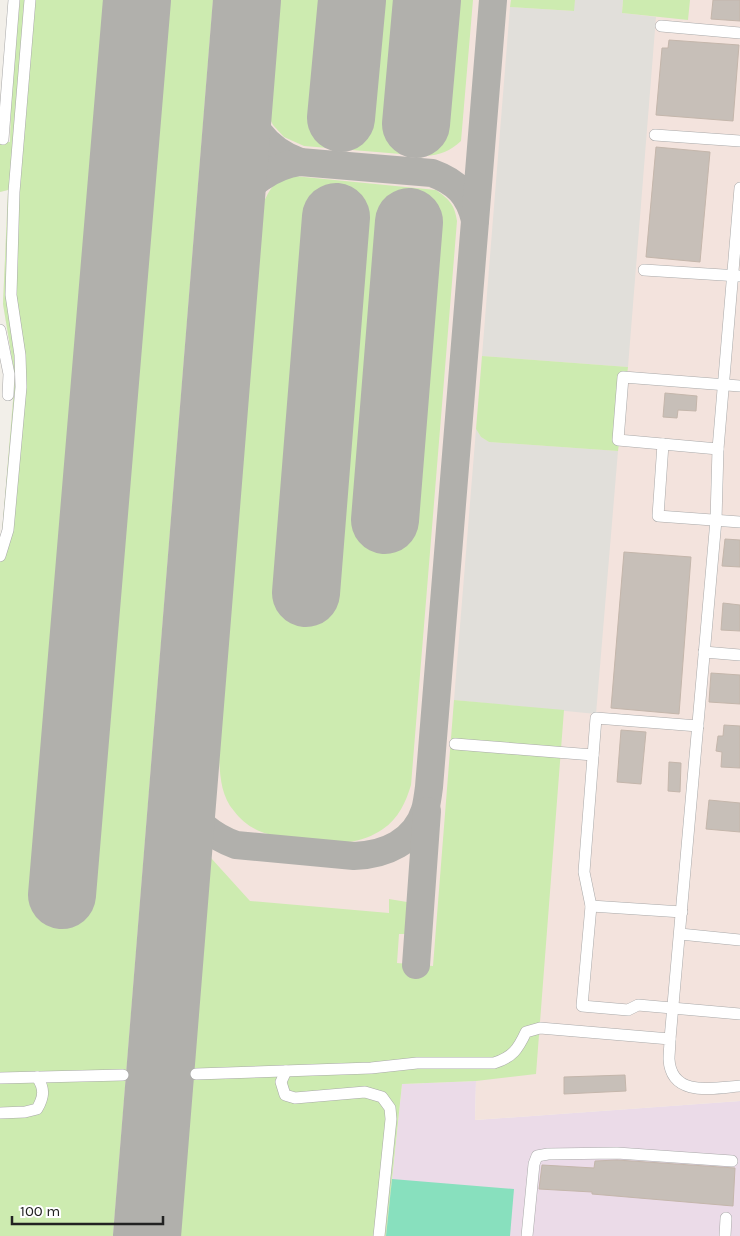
<svg xmlns="http://www.w3.org/2000/svg" width="740" height="1236" font-family="Karla,sans-serif">
  <rect width="100%" height="100%" fill="#f2efe9"/>
  <path fill="#ebdbe8" d="M 476,1081 L 475,1120 L 740,1101 L 740,1236 L 386,1236 L 402,1084 Z"/>
  <path fill="#f3e3dd" d="M 20,0 L 740,0 L 740,1101 L 475,1120 L 476,1081 L 402,1084 L 386,1236 L 0,1236 L 2,532 L 15,377 L 3,304 L 8,190 L 0,192 L 10,142 L 12,78 Z"/>
  <g fill="#e1dfda">
    <path d="M 575,0 L 623,0 L 622,13 L 656,17 L 628,367 L 482,356 L 510,7 L 573,11 Z"/>
    <path d="M 476,429 L 481,437 L 489,442 L 618,451 L 596,714 L 454,700 Z"/>
  </g>
  <g fill="#cdebb0">
    <path d="M 20,0 L 213,0 L 113,1236 L 0,1236 L 0,538 L 2,532 L 15,377 L 3,304 L 8,190 L 0,192 L 0,142 L 10,142 L 12,78 Z"/>
    <path d="M 280,0 L 473,0 L 461,141 C 450,151 440,155 425,156 L 304,146 L 284,137 L 273,125 L 270,119 Z"/>
    <path d="M 511,0 L 575,0 L 574,11 L 510,7 Z"/>
    <path d="M 623,0 L 690,0 L 688,20 L 622,13 Z"/>
    <path d="M 294,176 L 436,190 C 449,199 455,205 457,221 L 411,785 C 406,802 398,819 383,829 C 373,836 360,841 348,842 C 339,843 330,841 321,840 C 304,838 285,839 268,834 C 255,831 242,822 234,811 C 221,796 220,776 219,757 L 264,202 C 271,186 276,180 294,176 Z"/>
    <path d="M 482,356 L 628,367 L 618,451 L 489,442 L 481,437 L 476,429 Z"/>
    <path d="M 454,700 L 564,710 L 536,1074 L 476,1081 L 402,1084 L 386,1236 L 180,1236 L 211,858 L 250,901 L 389,913 L 389,899 L 407,902 L 406,934 L 399,934 L 397,963 L 433,966 Z"/>
  </g>
  <path fill="#88e0be" d="M 392,1179 L 514,1189 L 510,1236 L 386,1236 Z"/>
  <g fill="none" stroke-linecap="round" stroke-linejoin="round">
    <g stroke="#b1b0ac" stroke-width="28">
      <path d="M 240,86 C 247,122 264,149 300,162"/>
      <path d="M 230,210 C 245,185 272,166 300,162 L 432,173 C 457,182 469,195 475,220"/>
      <path d="M 182,800 C 196,822 211,836 236,845 L 354,856 C 385,855 415,842 425,810 C 427,803 428,795 429,787 L 493,0"/>
      <path d="M 416,965 L 427,811"/>
    </g>
    <g stroke="#b1b0ac" stroke-width="68">
      <path d="M 341,118 L 352,0"/>
      <path d="M 416,124 L 427,0"/>
      <path d="M 385,520 L 409,222"/>
      <path d="M 306,593 L 336,217"/>
      <path d="M 62,895 L 137,0"/>
      <path d="M 147,1236 L 247,0"/>
    </g>
  </g>
  <g fill="#c7bfb8" stroke="#c4b6ab">
    <path d="M 713,0 L 740,0 L 740,21 L 711,19 Z"/>
    <path d="M 669,40 L 739,45 L 733,121 L 656,115 L 662,48 L 668,48 Z"/>
    <path d="M 656,147 L 710,152 L 700,262 L 646,257 Z"/>
    <path d="M 665,393 L 697,396 L 696,411 L 678,410 L 677,418 L 663,417 Z"/>
    <path d="M 725,539 L 740,540 L 740,567 L 722,566 Z"/>
    <path d="M 624,552 L 691,557 L 679,714 L 611,708 Z"/>
    <path d="M 723,603 L 740,605 L 740,631 L 721,630 Z"/>
    <path d="M 711,673 L 740,675 L 740,704 L 709,702 Z"/>
    <path d="M 724,725 L 740,726 L 740,768 L 721,767 L 722,752 L 716,751 L 718,736 L 723,736 Z"/>
    <path d="M 621,730 L 646,732 L 641,784 L 617,782 Z"/>
    <path d="M 669,762 L 681,763 L 680,792 L 668,791 Z"/>
    <path d="M 709,800 L 740,803 L 740,832 L 706,829 Z"/>
    <path d="M 625,1075 L 626,1091 L 564,1094 L 564,1077 Z"/>
    <path d="M 617,1160 L 735,1168 L 733,1206 L 592,1194 L 592,1192 L 539,1189 L 542,1165 L 594,1168 L 595,1161 Z"/>
  </g>
  <g fill="none" stroke-linecap="round" stroke-linejoin="round">
    <g stroke="#a9a9a9" stroke-width="12">
      <g id="minor">
        <path d="M 661,26 L 740,33"/>
        <path d="M 655,135 L 740,141"/>
        <path d="M 0,138 L 3,139 L 14,0"/>
        <path d="M 644,270 L 739,276"/>
        <path d="M 0,330 L 9,374 L 8,395"/>
        <path d="M 663,444 L 658,516 L 740,522"/>
        <path d="M 718,449 L 618,440 L 623,377 L 740,386"/>
        <path d="M 0,556 L 8,530 L 21,387 L 20,355 L 11,295 L 14,192 L 30,0"/>
        <path d="M 704,652 L 740,655"/>
        <path d="M 698,726 L 596,718 L 584,872 L 591,906 L 582,1006 L 628,1010 L 638,1005 L 740,1014"/>
        <path d="M 455,744 L 593,755"/>
        <path d="M 591,906 L 682,912"/>
        <path d="M 680,934 L 740,940"/>
        <path d="M 670,1039 L 716,520 L 718,449 L 740,188"/>
        <path d="M 286,1071 L 281,1082 L 285,1095 L 295,1098 L 365,1092 L 382,1097 L 390,1108 L 391,1119 L 379,1236"/>
        <path d="M 196,1074 L 371,1068 L 417,1063 L 494,1063 C 513,1057 518,1049 526,1032 L 540,1028 L 670,1039 C 670,1046 669,1053 669,1059 C 671,1098 714,1088 740,1086"/>
        <path d="M 0,1078 L 123,1075"/>
        <path d="M 0,1113 L 25,1112 L 37,1109 C 44,1097 45,1089 37,1077"/>
        <path d="M 527,1236 L 534,1164 L 537,1156 L 548,1154 L 617,1153 L 732,1161"/>
        <path d="M 725,1236 L 726,1218"/>
      </g>
    </g>
    <use href="#minor" stroke="#fff" stroke-width="11"/>
  </g>
  <path d="M12 1216v8h151v-8" fill="none" stroke="#222222" stroke-width="2.5"/>
  <text x="20" y="1216" font-size="15" fill="#222222" stroke="#ffffff" stroke-width="4" paint-order="stroke">100 m</text>
</svg>
